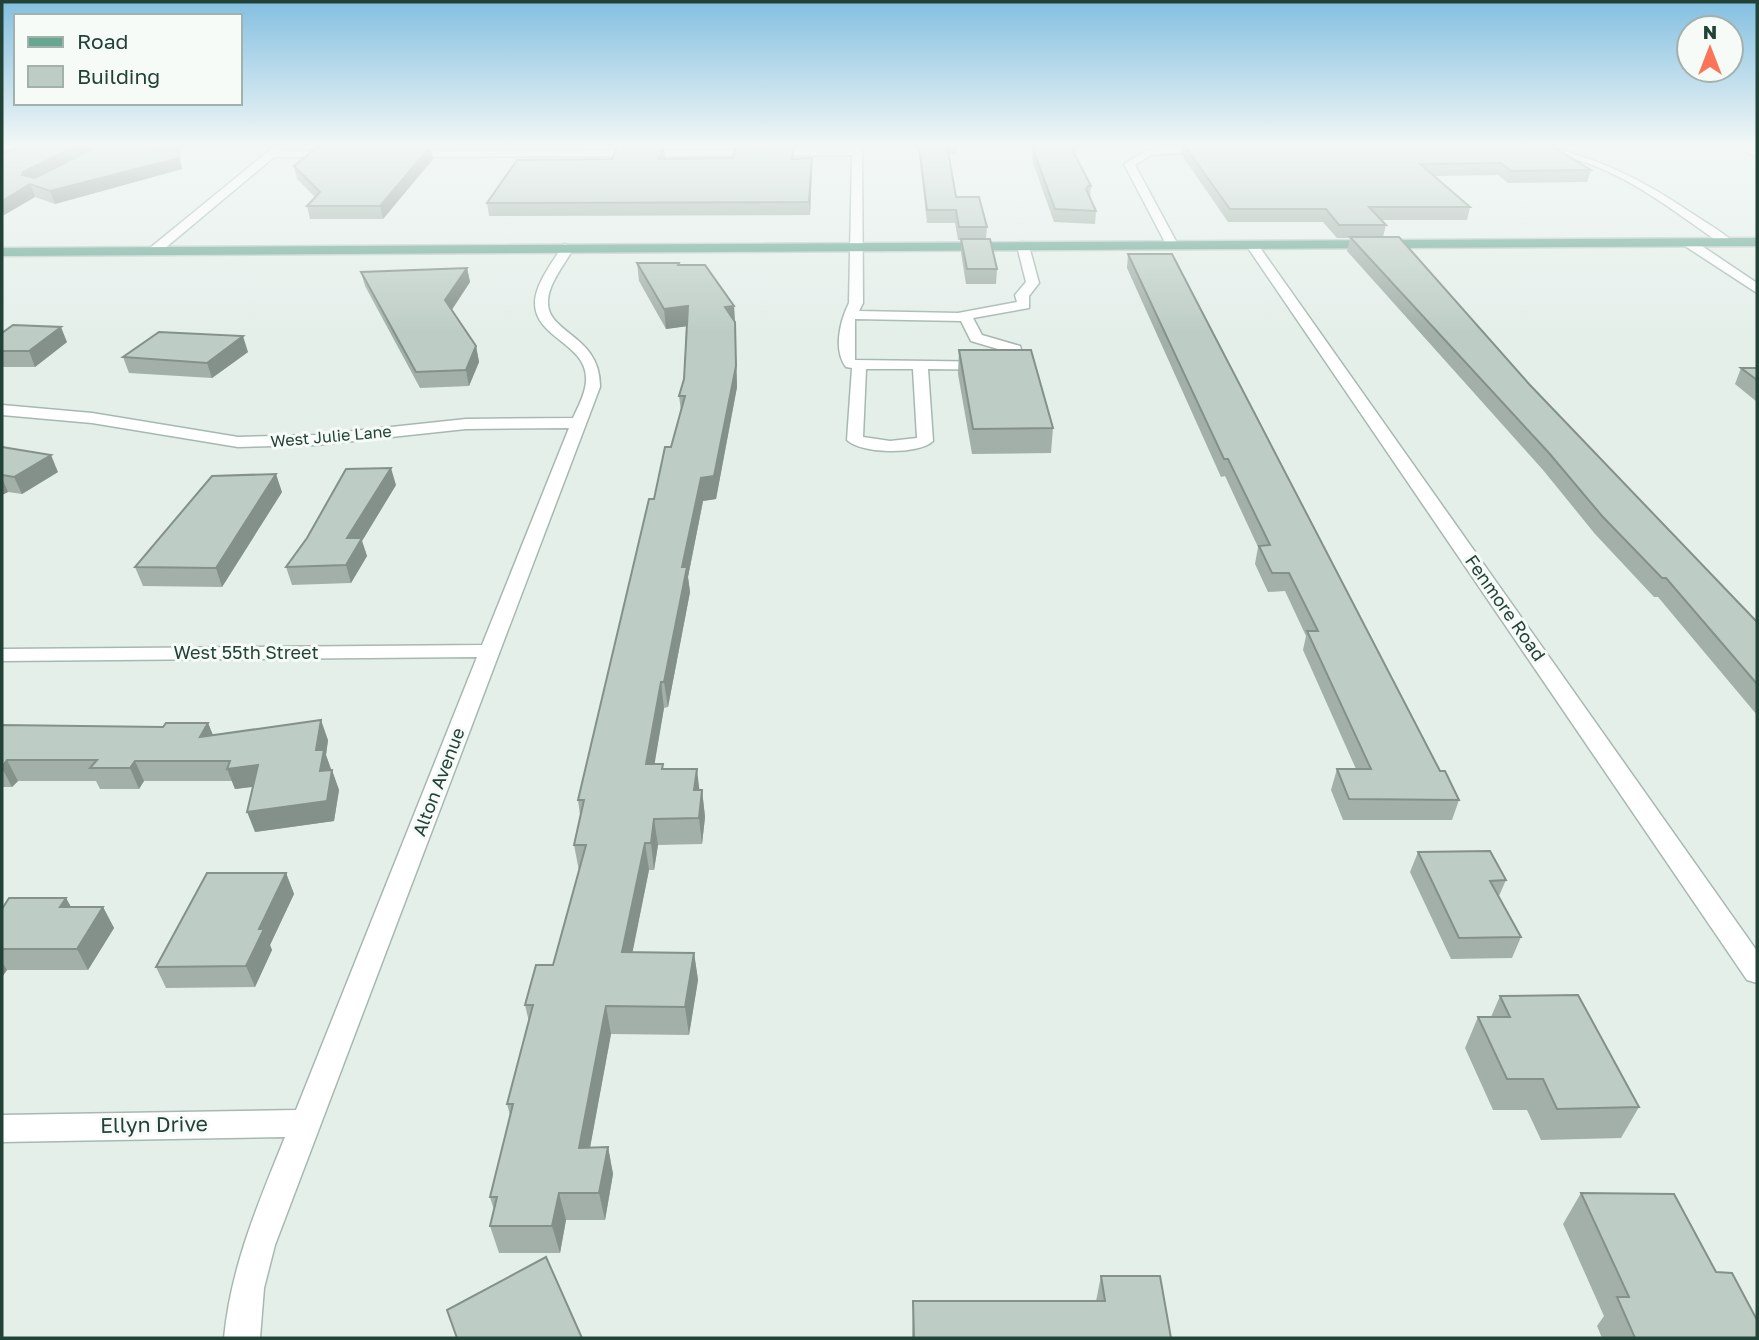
<svg xmlns="http://www.w3.org/2000/svg" width="1759" height="1340" font-family="'Golos Text',sans-serif">
  <rect width="100%" height="100%" fill="#e5efea"/>
  <g fill="none" stroke-linecap="round" stroke-linejoin="round">
    <g stroke="#a7b8b1" stroke-width="3">
      <g id="minor">
        <path d="M 276,145 L 287,145 L 281,151 L 337,151 L 342,154 L 337,157 L 274,157 L 158,254 L 150,254 L 150,248 Z"/>
        <path d="M 852,145 L 862,145 L 863,303 L 859,311 L 958,313 L 1017,302 L 1015,295 L 1026,282 L 1017,246 L 1023,242 L 1029,246 L 1039,283 L 1029,296 L 1029,308 L 973,318 L 982,335 L 1020,346 L 1024,359 L 1020,366 L 1005,370 L 928,369 L 933,441 C 919,455 861,454 847,440 L 852,368 L 846,367 C 833,350 840,321 849,303 L 852,155 L 404,157 L 399,154 L 404,151 L 852,149 ZM 855,319 L 961,321 L 971,341 L 1008,352 L 1010,359 L 1004,362 L 855,360 ZM 866,369 L 913,369 L 917,438 L 890,441 L 863,437 Z"/>
        <path d="M 1535,145 C 1595,155 1643,180 1693,214 C 1706,223 1722,231 1733,242 L 1723,245 C 1679,215 1635,179 1584,162 C 1567,156 1549,154 1532,150 Z"/>
        <path d="M 1734,145 L 1746,145 L 1757,150 L 1757,157 Z"/>
        <path d="M 1212,146 L 1209,151 L 1151,155 L 1135,165 L 1178,245 L 1168,248 L 1124,164 L 1149,149 Z"/>
        <path d="M 1685,240 L 1693,240 L 1757,283 L 1757,293 L 1685,246 Z"/>
        <path d="M 1248,242 L 1256,242 L 1757,951 L 1757,983 L 1747,980 L 1246,245 Z"/>
        <path d="M 564,244 L 574,247 C 566,263 548,283 548,302 C 547,334 601,335 600,387 L 275,1245 L 264,1288 L 260,1338 L 224,1338 C 231,1266 258,1204 285,1137 L 2,1142 L 2,1115 L 296,1110 L 477,657 L 2,661 L 2,649 L 482,645 L 569,428 L 466,429 L 316,445 L 238,447 L 92,423 L 2,415 L 2,405 L 92,413 L 238,437 L 316,435 L 466,419 L 573,418 C 577,409 583,398 585,388 C 595,344 535,341 535,303 C 535,284 554,260 564,244 Z"/>
      </g>
    </g>
    <g stroke="#c1cac7" stroke-width="3">
      <path id="major" d="M 1757,238 L 1757,246 L 2,256 L 2,248 Z"/>
    </g>
    <use href="#minor" fill="#fff" fill-rule="evenodd"/>
    <use href="#major" fill="#67a791" fill-rule="evenodd"/>
  </g>
  <g fill="#a3b0a9">
    <path d="M 24,145 L 188,145 L 178,151 L 182,169 L 55,204 L 35,197 L 4,215 L 2,215 L 2,154 Z"/>
    <path d="M 332,145 L 445,145 L 442,148 L 430,148 L 433,159 L 383,219 L 310,219 L 307,206 L 315,197 L 297,179 L 294,166 L 332,147 Z"/>
    <path d="M 625,145 L 670,145 L 669,147 L 664,147 L 664,159 L 733,158 L 741,145 L 795,145 L 795,147 L 793,147 L 794,159 L 812,158 L 810,215 L 489,216 L 487,203 L 612,159 L 625,146 Z"/>
    <path d="M 918,145 L 957,145 L 957,154 L 949,154 L 956,197 L 987,227 L 986,239 L 997,269 L 996,284 L 966,284 L 961,253 L 961,240 L 958,240 L 955,223 L 927,223 Z"/>
    <path d="M 1182,145 L 1550,145 L 1591,170 L 1587,182 L 1508,183 L 1498,175 L 1434,176 L 1470,207 L 1467,220 L 1381,220 L 1386,225 L 1383,237 L 1529,384 L 1757,622 L 1757,715 L 1658,597 L 1654,597 L 1595,534 L 1543,470 L 1347,251 L 1350,238 L 1337,238 L 1323,222 L 1228,222 L 1181,154 Z"/>
    <path d="M 1033,149 L 1074,151 L 1091,186 L 1090,197 L 1096,211 L 1095,224 L 1054,222 L 1032,160 Z"/>
    <path d="M 1128,254 L 1440,771 L 1459,800 L 1452,820 L 1343,820 L 1331,790 L 1337,769 L 1356,769 L 1303,650 L 1306,636 L 1285,591 L 1268,592 L 1255,564 L 1258,547 L 1225,476 L 1221,477 L 1127,268 Z"/>
    <path d="M 637,263 L 679,265 L 734,306 L 735,322 L 737,387 L 716,499 L 703,501 L 688,577 L 690,592 L 668,707 L 664,708 L 654,764 L 699,790 L 702,790 L 705,817 L 702,844 L 658,845 L 654,870 L 649,870 L 632,952 L 694,953 L 698,980 L 689,1035 L 611,1034 L 590,1147 L 608,1147 L 613,1174 L 605,1220 L 566,1220 L 560,1253 L 499,1253 L 490,1226 L 494,1210 L 490,1197 L 510,1115 L 507,1104 L 529,1022 L 525,1005 L 553,965 L 579,871 L 574,845 L 580,815 L 578,800 L 654,499 L 671,447 L 681,411 L 679,396 L 684,379 L 686,326 L 666,329 L 639,281 Z"/>
    <path d="M 467,268 L 470,282 L 452,310 L 476,346 L 479,362 L 469,386 L 420,388 L 365,286 L 361,272 Z"/>
    <path d="M 2,333 L 67,342 L 35,367 L 2,367 Z"/>
    <path d="M 959,350 L 1053,428 L 1051,453 L 972,454 L 958,374 Z"/>
    <path d="M 248,352 L 212,378 L 129,373 L 123,357 Z"/>
    <path d="M 1741,368 L 1757,368 L 1757,402 L 1735,384 Z"/>
    <path d="M 2,447 L 58,472 L 22,494 L 8,492 L 2,495 Z"/>
    <path d="M 396,485 L 362,541 L 367,556 L 351,583 L 292,585 L 286,567 Z"/>
    <path d="M 282,492 L 222,587 L 143,586 L 135,567 Z"/>
    <path d="M 208,723 L 213,735 L 328,740 L 326,755 L 339,790 L 334,821 L 255,832 L 253,787 L 235,789 L 232,781 L 144,781 L 139,789 L 100,789 L 96,781 L 18,781 L 12,787 L 2,787 L 2,725 L 163,727 Z"/>
    <path d="M 1418,852 L 1506,880 L 1499,896 L 1521,937 L 1512,958 L 1451,959 L 1410,872 Z"/>
    <path d="M 286,873 L 294,894 L 270,945 L 272,950 L 255,987 L 166,988 L 156,967 Z"/>
    <path d="M 66,898 L 71,907 L 103,907 L 114,928 L 88,970 L 7,970 L 2,977 L 2,909 Z"/>
    <path d="M 1500,996 L 1639,1107 L 1621,1138 L 1541,1140 L 1527,1110 L 1493,1110 L 1465,1048 L 1478,1017 L 1491,1017 Z"/>
    <path d="M 1581,1193 L 1716,1272 L 1757,1338 L 1602,1338 L 1597,1326 L 1604,1316 L 1563,1224 Z"/>
    <path d="M 1101,1276 L 1171,1338 L 912,1338 L 913,1301 L 1096,1301 Z"/>
  </g>
  <g fill="#84908a">
    <path d="M 78,145 L 105,145 L 30,184 L 35,197 L 4,215 L 2,210 L 2,201 L 22,175 L 23,172 Z"/>
    <path d="M 165,145 L 188,145 L 178,151 L 182,169 L 55,204 L 50,191 L 156,150 Z"/>
    <path d="M 1070,145 L 1082,145 L 1069,156 Z"/>
    <path d="M 664,146 L 665,158 L 659,171 L 658,159 Z"/>
    <path d="M 430,147 L 433,159 L 383,219 L 380,206 Z"/>
    <path d="M 812,158 L 812,170 L 810,215 L 809,202 Z"/>
    <path d="M 467,268 L 470,282 L 448,315 L 445,300 Z"/>
    <path d="M 688,306 L 689,326 L 666,329 L 664,309 Z"/>
    <path d="M 734,306 L 735,325 L 725,307 Z"/>
    <path d="M 735,322 L 737,387 L 716,499 L 703,501 L 688,577 L 690,592 L 668,707 L 664,682 L 682,567 Z"/>
    <path d="M 61,327 L 67,342 L 35,367 L 29,351 Z"/>
    <path d="M 243,336 L 248,352 L 212,378 L 207,363 Z"/>
    <path d="M 476,346 L 479,362 L 469,386 L 466,370 Z"/>
    <path d="M 51,455 L 58,472 L 22,494 L 14,477 Z"/>
    <path d="M 391,468 L 396,485 L 362,541 L 367,556 L 351,583 L 346,565 L 347,538 Z"/>
    <path d="M 276,474 L 282,492 L 222,587 L 216,568 Z"/>
    <path d="M 2,478 L 8,492 L 2,495 Z"/>
    <path d="M 661,682 L 664,708 L 650,791 L 646,764 Z"/>
    <path d="M 321,720 L 328,740 L 326,755 L 331,770 L 320,771 L 316,750 Z"/>
    <path d="M 208,723 L 216,743 L 200,737 Z"/>
    <path d="M 7,760 L 18,781 L 12,787 L 2,768 Z"/>
    <path d="M 135,761 L 144,781 L 139,789 L 130,768 Z"/>
    <path d="M 258,765 L 266,785 L 235,789 L 227,769 Z"/>
    <path d="M 697,769 L 700,795 L 694,790 Z"/>
    <path d="M 332,770 L 339,790 L 334,821 L 255,832 L 247,812 Z"/>
    <path d="M 702,790 L 705,817 L 702,844 L 699,818 Z"/>
    <path d="M 654,819 L 658,845 L 654,870 L 651,843 Z"/>
    <path d="M 645,843 L 649,870 L 627,980 L 622,952 Z"/>
    <path d="M 286,873 L 294,894 L 270,945 L 272,950 L 255,987 L 246,966 L 259,929 Z"/>
    <path d="M 66,898 L 77,918 L 60,907 Z"/>
    <path d="M 103,907 L 114,928 L 88,970 L 77,949 Z"/>
    <path d="M 694,953 L 698,980 L 689,1035 L 685,1007 Z"/>
    <path d="M 2,962 L 7,970 L 2,977 Z"/>
    <path d="M 606,1006 L 611,1034 L 585,1175 L 579,1148 Z"/>
    <path d="M 608,1147 L 613,1174 L 605,1220 L 599,1193 Z"/>
    <path d="M 559,1193 L 566,1220 L 560,1253 L 552,1226 Z"/>
  </g>
  <g fill="#bdcdc5" stroke="#84908a" stroke-width="2">
    <path d="M 24,145 L 78,145 L 23,172 L 22,175 L 35,178 L 100,145 L 165,145 L 156,150 L 178,150 L 179,158 L 50,191 L 30,184 L 2,201 L 2,154 Z"/>
    <path d="M 919,145 L 947,145 L 956,197 L 979,197 L 987,227 L 959,227 L 956,210 L 927,210 Z"/>
    <path d="M 1038,145 L 1070,145 L 1091,186 L 1088,186 L 1086,189 L 1096,211 L 1055,209 L 1033,149 Z"/>
    <path d="M 1184,145 L 1550,145 L 1591,170 L 1511,171 L 1501,163 L 1420,164 L 1470,207 L 1369,207 L 1386,225 L 1339,225 L 1326,209 L 1230,209 Z"/>
    <path d="M 618,146 L 664,146 L 658,159 L 733,158 L 736,146 L 793,146 L 792,159 L 812,158 L 809,202 L 487,203 L 517,160 L 612,159 Z"/>
    <path d="M 317,147 L 430,147 L 380,206 L 307,206 L 320,192 L 294,166 Z"/>
    <path d="M 1350,237 L 1399,237 L 1529,384 L 1757,622 L 1757,684 L 1666,578 L 1662,578 L 1602,516 L 1549,453 Z"/>
    <path d="M 961,239 L 990,239 L 997,269 L 967,269 Z"/>
    <path d="M 1128,254 L 1172,254 L 1440,771 L 1445,771 L 1459,800 L 1349,799 L 1337,769 L 1371,769 L 1307,631 L 1318,631 L 1289,573 L 1272,573 L 1259,546 L 1270,545 L 1228,459 L 1224,459 Z"/>
    <path d="M 637,263 L 679,263 L 678,265 L 705,265 L 734,306 L 725,307 L 735,322 L 736,366 L 714,476 L 701,478 L 682,567 L 687,567 L 664,682 L 661,682 L 646,764 L 663,764 L 662,769 L 697,769 L 694,790 L 702,790 L 699,818 L 654,819 L 651,843 L 645,843 L 622,952 L 694,953 L 685,1007 L 606,1006 L 579,1148 L 608,1147 L 599,1193 L 559,1193 L 552,1226 L 490,1226 L 497,1197 L 490,1197 L 513,1104 L 507,1104 L 533,1005 L 525,1005 L 536,965 L 553,965 L 586,845 L 574,845 L 584,800 L 578,800 L 649,499 L 654,499 L 665,447 L 671,447 L 685,396 L 679,396 L 684,379 L 688,306 L 664,309 Z"/>
    <path d="M 467,268 L 445,300 L 476,346 L 466,370 L 416,372 L 361,272 Z"/>
    <path d="M 13,325 L 61,327 L 29,351 L 2,351 L 2,333 Z"/>
    <path d="M 159,332 L 243,336 L 207,363 L 123,357 Z"/>
    <path d="M 959,350 L 1031,350 L 1053,428 L 973,429 Z"/>
    <path d="M 1741,368 L 1757,368 L 1757,380 Z"/>
    <path d="M 2,447 L 51,455 L 14,477 L 2,475 Z"/>
    <path d="M 391,468 L 347,538 L 362,538 L 346,565 L 286,567 L 307,538 L 346,469 Z"/>
    <path d="M 276,474 L 216,568 L 135,567 L 212,476 Z"/>
    <path d="M 321,720 L 316,750 L 324,750 L 320,771 L 332,770 L 327,801 L 247,812 L 258,765 L 227,769 L 230,761 L 135,761 L 130,768 L 90,768 L 97,760 L 7,760 L 2,767 L 2,725 L 163,727 L 166,723 L 208,723 L 200,737 Z"/>
    <path d="M 1490,851 L 1506,880 L 1490,881 L 1521,937 L 1459,938 L 1418,852 Z"/>
    <path d="M 207,873 L 286,873 L 259,929 L 264,929 L 246,966 L 156,967 Z"/>
    <path d="M 9,898 L 66,898 L 60,907 L 103,907 L 77,949 L 2,949 L 2,909 Z"/>
    <path d="M 1578,995 L 1639,1107 L 1557,1109 L 1543,1079 L 1507,1079 L 1478,1017 L 1510,1017 L 1500,996 Z"/>
    <path d="M 1581,1193 L 1674,1194 L 1716,1272 L 1732,1273 L 1757,1320 L 1757,1338 L 1635,1338 L 1617,1297 L 1629,1297 Z"/>
    <path d="M 546,1257 L 582,1338 L 457,1338 L 447,1310 Z"/>
    <path d="M 1101,1276 L 1160,1276 L 1171,1338 L 914,1338 L 913,1301 L 1105,1301 Z"/>
  </g>
  <linearGradient id="sky" x2="0" y2="1"><stop stop-color="#83bfe1"/><stop offset="0.44" stop-color="#f3f8f6"/><stop offset="1" stop-color="#f3f8f6" stop-opacity="0"/></linearGradient>
  <rect width="1759" height="332" fill="url(#sky)"/>
  <g text-anchor="middle" stroke-width="6" stroke-linejoin="round" paint-order="stroke">
    <g font-size="16" fill="#234237" stroke="#f6fbf8">
      <text transform="translate(331 436) rotate(-5)" y="6">West Julie Lane</text>
    </g>
    <g font-size="18" fill="#234237" stroke="#f6fbf8">
      <text transform="translate(1505 608) rotate(55)" y="6">Fenmore Road</text>
      <text x="246" y="659">West 55th Street</text>
      <text transform="translate(439 782) rotate(-69)" y="6">Alton Avenue</text>
    </g>
    <g font-size="21" fill="#234237" stroke="#f6fbf8">
      <text transform="translate(154 1125) rotate(-1)" y="7">Ellyn Drive</text>
    </g>
  </g>
  <rect width="1759" height="1340" fill="none" stroke="#234237" stroke-width="7"/>
  <rect x="14" y="14" width="228" height="91" fill="#f6fbf8" stroke="#a2b1ab" stroke-width="2"/>
  <rect x="28" y="37" width="35" height="10" fill="#67a791" stroke="#a2b1ab" stroke-width="2"/>
  <text x="77" y="49" font-size="21" fill="#234237">Road</text>
  <rect x="28" y="66" width="35" height="21" fill="#bdcdc5" stroke="#a2b1ab" stroke-width="2"/>
  <text x="77" y="84" font-size="21" fill="#234237">Building</text>
  <g transform="translate(1710 49)"><circle r="33" fill="#f6fbf8" stroke="#a2b1ab" stroke-width="2"/>
  <path d="M0-5L12 26L0 18L-12 26Z" fill="#f97459"/>
  <text y="-10" font-size="19" font-weight="bold" text-anchor="middle" fill="#234237">N</text>
  </g>
</svg>
